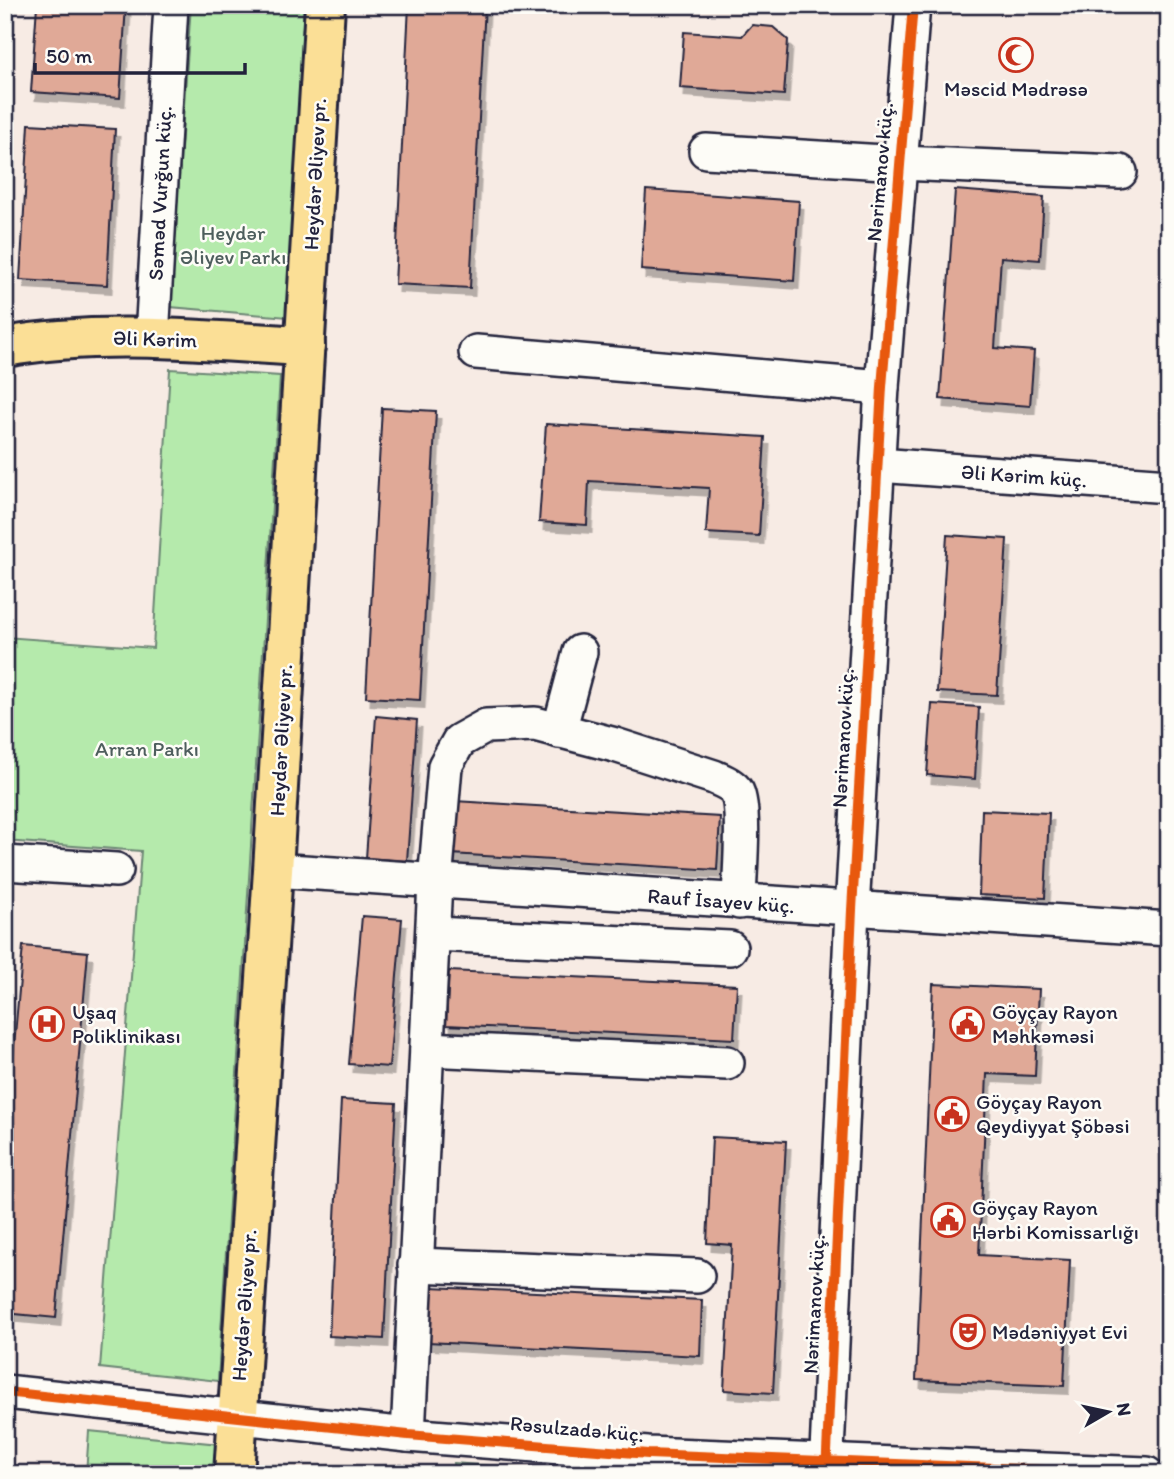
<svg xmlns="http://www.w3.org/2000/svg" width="1174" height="1479" font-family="Itim,sans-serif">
  <defs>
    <filter id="shadow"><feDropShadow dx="4.5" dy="8" stdDeviation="0" flood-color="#0004"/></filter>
  </defs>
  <rect width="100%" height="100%" fill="#f7ebe4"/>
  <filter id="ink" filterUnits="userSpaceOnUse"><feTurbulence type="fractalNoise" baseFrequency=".0143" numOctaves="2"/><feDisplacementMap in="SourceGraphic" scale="14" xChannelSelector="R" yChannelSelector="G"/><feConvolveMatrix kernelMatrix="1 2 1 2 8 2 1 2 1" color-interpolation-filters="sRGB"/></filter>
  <g filter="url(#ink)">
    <g fill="#b5eaac" stroke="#6c8674" stroke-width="2">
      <path d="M 191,5 L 304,5 L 288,317 L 170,307 Z"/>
      <path d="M 170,369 L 280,376 L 218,1381 L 100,1368 L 141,851 L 5,841 L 5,637 L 153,648 Z"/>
      <path d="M 89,1431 L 219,1444 L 216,1474 L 86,1474 Z"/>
      <path d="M 454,1463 L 583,1474 L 454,1474 Z"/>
    </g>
    <g fill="#e0a997" stroke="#22223b" stroke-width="2" filter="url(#shadow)">
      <path d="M 37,5 L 126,5 L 120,98 L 31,92 Z"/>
      <path d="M 409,5 L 485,5 L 470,288 L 395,284 Z"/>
      <path d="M 752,25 L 773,27 L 788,40 L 784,95 L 680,88 L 684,32 L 742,36 Z"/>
      <path d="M 29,124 L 115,129 L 107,285 L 20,280 Z"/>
      <path d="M 646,190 L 799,201 L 794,281 L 641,270 Z"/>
      <path d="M 955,190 L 1044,197 L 1040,260 L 1001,257 L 995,348 L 1034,351 L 1030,406 L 940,399 Z"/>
      <path d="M 382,408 L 436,411 L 420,700 L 366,697 Z"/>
      <path d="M 546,424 L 765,437 L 759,536 L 706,533 L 709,488 L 589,481 L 587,525 L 539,522 Z"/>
      <path d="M 947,535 L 1007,539 L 997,695 L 937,692 Z"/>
      <path d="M 932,704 L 979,707 L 975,779 L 927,775 Z"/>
      <path d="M 376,716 L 417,720 L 407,861 L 366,858 Z"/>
      <path d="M 454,801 L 720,817 L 717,870 L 451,854 Z"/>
      <path d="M 982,810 L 1049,813 L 1045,898 L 979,895 Z"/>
      <path d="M 362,916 L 402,919 L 389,1067 L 349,1064 Z"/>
      <path d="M 23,946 L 88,952 L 56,1318 L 5,1313 L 5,1145 Z"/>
      <path d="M 449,971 L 737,985 L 734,1039 L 446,1025 Z"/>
      <path d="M 933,984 L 1039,989 L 1035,1076 L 987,1074 L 979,1255 L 1070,1260 L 1064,1386 L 916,1380 Z"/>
      <path d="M 341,1100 L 396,1103 L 384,1339 L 329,1336 Z"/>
      <path d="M 712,1137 L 786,1141 L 773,1393 L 724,1390 L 732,1245 L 707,1243 Z"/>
      <path d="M 431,1287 L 702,1300 L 700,1356 L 428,1342 Z"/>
    </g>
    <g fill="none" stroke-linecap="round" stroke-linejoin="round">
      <g stroke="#22223b" stroke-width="38">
        <g id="minor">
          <path d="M 706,151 L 900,163 L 1120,172"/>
          <path d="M 152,338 L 171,5"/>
          <path d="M 476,352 L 882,387"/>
          <path d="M 878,465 L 1169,486"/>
          <path d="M 559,731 L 580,652"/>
          <path d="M 5,863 L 116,870"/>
          <path d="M 273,870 L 1169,929"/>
          <path d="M 434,934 L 730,948"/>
          <path d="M 427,1049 L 727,1063"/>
          <path d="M 415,1265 L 697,1276"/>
          <path d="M 5,1392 L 408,1435 L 648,1454 L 1147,1474"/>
          <path d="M 408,1435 L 435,882 L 445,766 L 459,741 L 486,726 L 535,724 L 615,745 L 714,777 C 722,781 732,784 737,792 C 746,812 739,878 739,902"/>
          <path d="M 826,1474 L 852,910 L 882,387 L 913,5"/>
        </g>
      </g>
      <g stroke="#22223b" stroke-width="44">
        <g id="major">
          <path d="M 5,347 C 104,329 205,341 305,346"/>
          <path d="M 234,1474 L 273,870 L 325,5"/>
        </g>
      </g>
      <use href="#minor" stroke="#fdfcf7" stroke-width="33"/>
      <use href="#major" stroke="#fbdf96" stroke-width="38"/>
      <g stroke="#fdfcf7" stroke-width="15">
        <g id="cycleway">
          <path d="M 5,1392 L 408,1435 L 648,1454 L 1147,1474"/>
          <path d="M 826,1474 L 852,910 L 882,387 L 913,5"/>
        </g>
      </g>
      <use href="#cycleway" stroke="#e8590c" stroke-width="10"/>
    </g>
  </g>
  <defs>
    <g id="mosque-ring" transform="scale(1.75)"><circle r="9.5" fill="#fdfcf7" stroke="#c8321e" stroke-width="1.5"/><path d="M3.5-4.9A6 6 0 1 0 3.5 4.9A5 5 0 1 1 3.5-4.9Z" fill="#c8321e"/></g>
    <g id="hospital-ring" transform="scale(1.75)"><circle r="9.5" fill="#fdfcf7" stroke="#c8321e" stroke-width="1.5"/><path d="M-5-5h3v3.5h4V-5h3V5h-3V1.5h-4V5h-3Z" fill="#c8321e"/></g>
    <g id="civic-ring" transform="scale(1.75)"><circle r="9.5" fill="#fdfcf7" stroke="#c8321e" stroke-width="1.5"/><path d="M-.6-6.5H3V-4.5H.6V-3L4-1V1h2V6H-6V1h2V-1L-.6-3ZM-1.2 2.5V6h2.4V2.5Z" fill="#c8321e"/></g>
    <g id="theatre-ring" transform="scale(1.75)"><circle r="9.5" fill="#fdfcf7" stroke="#c8321e" stroke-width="1.5"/><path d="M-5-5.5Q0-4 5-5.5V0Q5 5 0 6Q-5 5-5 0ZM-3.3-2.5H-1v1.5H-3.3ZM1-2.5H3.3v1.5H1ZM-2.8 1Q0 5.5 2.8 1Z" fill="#c8321e"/></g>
  </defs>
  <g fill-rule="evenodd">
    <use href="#mosque-ring" x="1016" y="55"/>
    <use href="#hospital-ring" x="47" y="1024"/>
    <use href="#civic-ring" x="967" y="1024"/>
    <use href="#civic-ring" x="952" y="1114"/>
    <use href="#civic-ring" x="948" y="1220"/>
    <use href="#theatre-ring" x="968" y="1332"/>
  </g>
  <g text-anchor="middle" stroke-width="5" stroke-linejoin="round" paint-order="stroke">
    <g font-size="21" fill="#22223b" stroke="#fdfcf7" text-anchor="start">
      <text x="1016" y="96" text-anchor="middle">Məscid Mədrəsə</text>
      <text x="72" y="1019">Uşaq<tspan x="72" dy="24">Poliklinikası</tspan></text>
      <text x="992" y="1019">Göyçay Rayon<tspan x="992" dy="24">Məhkəməsi</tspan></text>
      <text x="976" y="1109">Göyçay Rayon<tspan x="976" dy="24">Qeydiyyat Şöbəsi</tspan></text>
      <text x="972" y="1215">Göyçay Rayon<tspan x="972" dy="24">Hərbi Komissarlığı</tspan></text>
      <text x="992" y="1339">Mədəniyyət Evi</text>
    </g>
    <g font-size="21" fill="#22223b" stroke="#fdfcf7">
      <text transform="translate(880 172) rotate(-85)" y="7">Nərimanov küç.</text>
      <text transform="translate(315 174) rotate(-87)" y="7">Heydər Əliyev pr.</text>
      <text transform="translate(160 193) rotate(-87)" y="7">Səməd Vurğun küç.</text>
      <text transform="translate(155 339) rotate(2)" y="7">Əli Kərim</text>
      <text transform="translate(1024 476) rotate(4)" y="7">Əli Kərim küç.</text>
      <text transform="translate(843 738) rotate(-87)" y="7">Nərimanov küç.</text>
      <text transform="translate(281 740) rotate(-87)" y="7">Heydər Əliyev pr.</text>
      <text transform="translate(721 901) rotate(4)" y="7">Rauf İsayev küç.</text>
      <text transform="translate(814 1304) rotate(-87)" y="7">Nərimanov küç.</text>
      <text transform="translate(244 1305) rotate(-86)" y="7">Heydər Əliyev pr.</text>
      <text transform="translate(577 1429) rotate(5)" y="7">Rəsulzadə küç.</text>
    </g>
    <g font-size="21" fill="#4e5e5d" stroke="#fdfcf7">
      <text x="233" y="240">Heydər<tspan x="233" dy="24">Əliyev Parkı</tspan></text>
      <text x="147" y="756">Arran Parkı</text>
    </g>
  </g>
  <rect width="1174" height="1479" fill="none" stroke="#fdfcf7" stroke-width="28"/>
  <rect x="14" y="14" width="1146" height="1451" fill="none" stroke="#22223b" stroke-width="2.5" filter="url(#ink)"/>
  <g transform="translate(1108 1412) rotate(81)" stroke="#fdfcf7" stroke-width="5" paint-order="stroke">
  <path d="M0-5L12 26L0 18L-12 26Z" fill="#22223b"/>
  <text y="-10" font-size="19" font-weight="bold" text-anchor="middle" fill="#22223b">N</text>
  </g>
  <path d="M35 63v10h210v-10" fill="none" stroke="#22223b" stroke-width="3.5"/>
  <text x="46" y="63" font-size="21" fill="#22223b" stroke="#fdfcf7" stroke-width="5" paint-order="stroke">50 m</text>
</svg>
